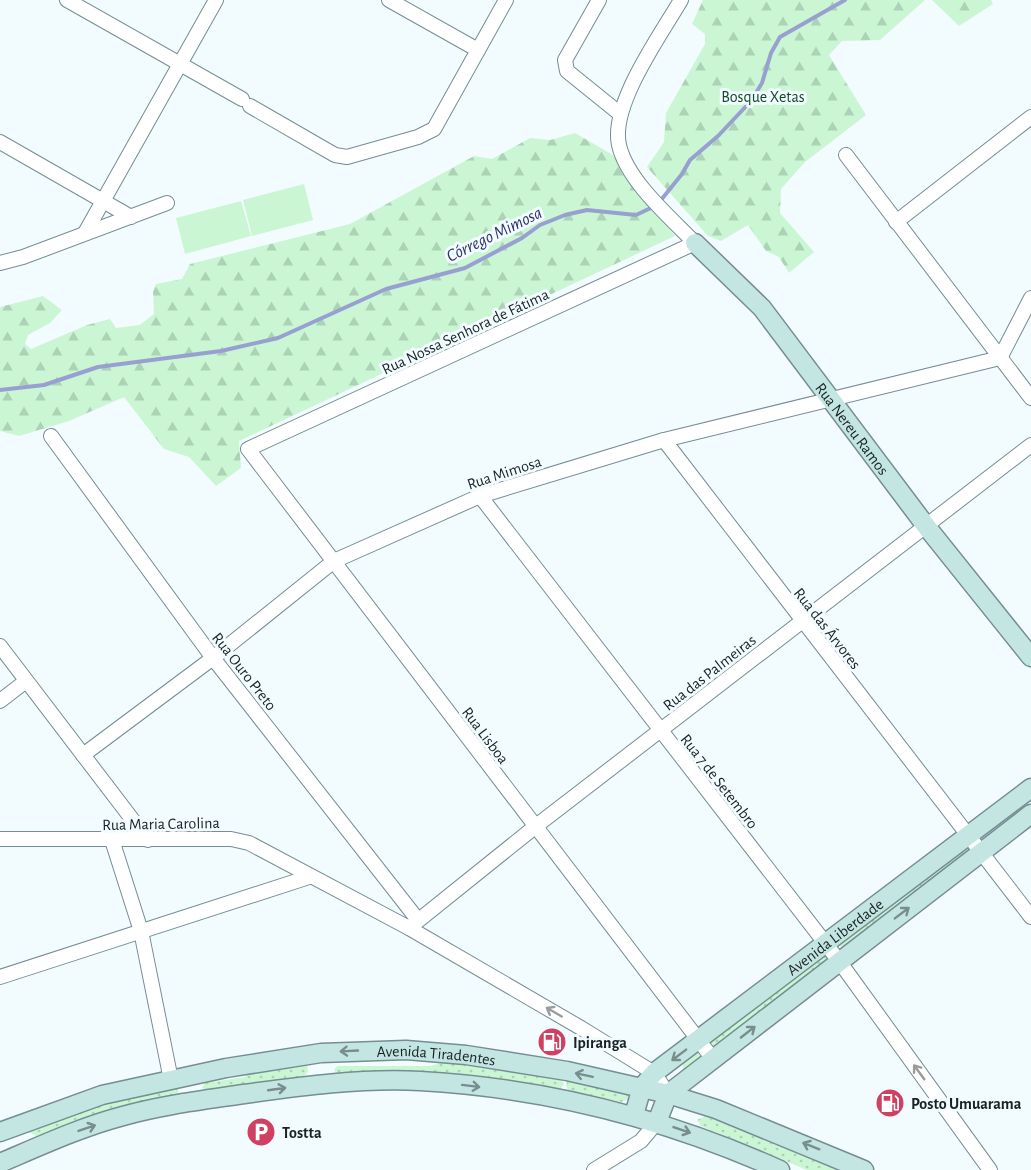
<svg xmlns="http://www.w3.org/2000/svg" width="1031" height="1170" font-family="'Alegreya Sans',sans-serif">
  <defs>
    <pattern id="forest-firs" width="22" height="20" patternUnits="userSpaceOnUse" patternTransform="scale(1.5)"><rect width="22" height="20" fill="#caf6d4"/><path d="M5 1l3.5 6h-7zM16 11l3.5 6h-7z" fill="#add3b6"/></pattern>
    <pattern id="park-dots" width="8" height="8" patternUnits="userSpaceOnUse" patternTransform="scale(1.5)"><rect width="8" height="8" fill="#caf6d4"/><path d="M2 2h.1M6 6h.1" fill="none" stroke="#add3b6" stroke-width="1.8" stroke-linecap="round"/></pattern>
  </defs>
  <rect width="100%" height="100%" fill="#f2fcfe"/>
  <g fill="url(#forest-firs)">
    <path d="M 703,0 L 925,0 L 880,40 L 842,41 L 829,55 L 866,115 L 805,162 L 781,189 L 780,213 L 814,252 L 789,273 L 779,257 L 766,251 L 748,225 L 721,241 L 708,236 L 647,167 L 664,142 L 666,113 L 705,44 L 705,34 L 692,24 Z"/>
    <path d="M 932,0 L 991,0 L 993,4 L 959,26 Z"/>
    <path d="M 575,133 L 613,155 L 675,236 L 239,441 L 241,468 L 216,486 L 189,457 L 164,449 L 124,397 L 69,421 L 19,436 L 0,431 L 0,307 L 43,296 L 62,310 L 50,323 L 28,335 L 25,344 L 31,349 L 87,325 L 110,319 L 116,328 L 140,325 L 154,314 L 153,291 L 156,284 L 182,279 L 190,264 L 350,224 L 474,156 L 492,159 L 530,138 L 550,140 Z"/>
  </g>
  <g fill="url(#park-dots)">
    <path d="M 961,849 L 966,855 L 842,948 L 837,942 Z"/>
    <path d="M 824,952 L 829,959 L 686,1071 L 683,1070 L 683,1063 Z"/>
    <path d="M 443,1062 L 561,1079 L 564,1084 L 560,1089 L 442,1073 L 336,1073 L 334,1070 L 337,1066 L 431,1066 Z"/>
    <path d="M 307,1064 L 308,1072 L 304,1076 L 206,1091 L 202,1087 L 205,1083 L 245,1077 L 256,1068 Z"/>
    <path d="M 568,1080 L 628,1093 L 628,1099 L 622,1102 L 568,1090 L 566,1085 Z"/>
    <path d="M 175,1086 L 179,1092 L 177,1095 L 104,1114 L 37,1136 L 29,1132 L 29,1129 L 88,1106 Z"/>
    <path d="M 705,1116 L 837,1170 L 807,1170 L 701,1126 L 697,1120 Z"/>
  </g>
  <g fill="#caf6d4">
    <path d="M 304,184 L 313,220 L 252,236 L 243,200 Z"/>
    <path d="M 241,201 L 251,236 L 185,254 L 176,218 Z"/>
  </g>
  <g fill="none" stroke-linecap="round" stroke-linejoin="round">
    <path stroke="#98a0d2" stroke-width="4" d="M 0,390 L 44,385 L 98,367 L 221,351 L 278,338 L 386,289 L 465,268 L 522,238 L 540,225 L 565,215 L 587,210 L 636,215 L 657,205 L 682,174 L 690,160 L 718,136 L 751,101 L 762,83 L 771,53 L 780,37 L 845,0"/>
    <g stroke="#758d93" stroke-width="16">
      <g id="street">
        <path d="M 67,0 L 242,99"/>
        <path d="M 389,0 L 478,50"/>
        <path d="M 599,0 L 565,60 L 567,71 L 619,113"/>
        <path d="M 681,0 C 660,36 610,105 619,145 C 627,181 671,218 695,243 L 248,449 L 713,1059"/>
        <path d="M 250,106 L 335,155 L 347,157 L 418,137 L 434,129 L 506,0"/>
        <path d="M 0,142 L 131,217"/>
        <path d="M 846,155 L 1031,398"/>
        <path d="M 896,222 L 1031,117"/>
        <path d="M 85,233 L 216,0"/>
        <path d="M 0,263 L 23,257 L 167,203"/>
        <path d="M 51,436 L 213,658 L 418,920"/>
        <path d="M 664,440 L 1031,917"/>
        <path d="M 480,496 L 839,961 L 990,1170"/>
        <path d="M 0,646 L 148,840"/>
        <path d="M 0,701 L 26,681"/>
        <path d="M 83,755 L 213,658 L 334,561 L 480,496 L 664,440 L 1000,358 L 1031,298"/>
        <path d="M 0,839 L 231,839 L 249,843 L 409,928 L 581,1028 L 654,1073 L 668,1094"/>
        <path d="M 112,840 L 141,931 L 171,1080"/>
        <path d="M 409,928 L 536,826 L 1031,445"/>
        <path d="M 0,977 L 309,877"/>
        <path d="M 594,1170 L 641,1141 L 657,1122"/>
      </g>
    </g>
    <g stroke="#758d93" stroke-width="21">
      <g id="secondary">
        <path id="s1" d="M 695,243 L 762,308 L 926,526 L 1031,657"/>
        <path id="s2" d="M 634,1115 L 642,1087 L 654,1073 L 1031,788"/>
        <path d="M 657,1122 L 668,1094 L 1031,814"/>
        <path id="s3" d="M 0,1132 L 102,1095 L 226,1068 L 321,1053 L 406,1050 L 466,1055 L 567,1071 L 668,1094 L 716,1109 L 864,1170"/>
        <path d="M 0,1163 C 40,1146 81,1127 123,1116 C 162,1105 204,1100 244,1094 C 302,1086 361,1078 420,1081 C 546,1088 667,1119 780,1170"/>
      </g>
    </g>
    <use href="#street" stroke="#fff" stroke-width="14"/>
    <use href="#secondary" stroke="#c4e6e2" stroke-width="18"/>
  </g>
  <defs><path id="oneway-shaft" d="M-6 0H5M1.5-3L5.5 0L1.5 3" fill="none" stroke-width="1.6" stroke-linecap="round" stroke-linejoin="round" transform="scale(1.5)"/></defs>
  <g stroke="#778e8d">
    <use href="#oneway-shaft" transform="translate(902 913) rotate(-37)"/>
    <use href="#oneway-shaft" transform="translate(748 1032) rotate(-38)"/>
    <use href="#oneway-shaft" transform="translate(349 1051) rotate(177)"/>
    <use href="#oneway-shaft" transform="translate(679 1055) rotate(143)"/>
    <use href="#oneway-shaft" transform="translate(584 1075) rotate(-168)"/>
    <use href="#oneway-shaft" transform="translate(471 1086) rotate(7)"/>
    <use href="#oneway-shaft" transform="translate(277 1089) rotate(-8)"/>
    <use href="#oneway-shaft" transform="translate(87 1128) rotate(-19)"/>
    <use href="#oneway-shaft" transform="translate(682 1130) rotate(19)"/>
    <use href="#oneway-shaft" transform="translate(811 1146) rotate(-158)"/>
  </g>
  <g stroke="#989c9d">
    <use href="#oneway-shaft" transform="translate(554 1012) rotate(-150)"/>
    <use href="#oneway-shaft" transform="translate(919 1072) rotate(-126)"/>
  </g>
  <defs>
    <g id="fuel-disc" transform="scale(1.5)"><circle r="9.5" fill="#d04062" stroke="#f2fcfe"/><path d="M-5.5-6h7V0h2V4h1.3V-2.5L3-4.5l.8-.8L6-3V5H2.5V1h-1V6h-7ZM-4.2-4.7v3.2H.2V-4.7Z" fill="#fff"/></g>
    <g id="parking-disc" transform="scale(1.5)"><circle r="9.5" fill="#d04062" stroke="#f2fcfe"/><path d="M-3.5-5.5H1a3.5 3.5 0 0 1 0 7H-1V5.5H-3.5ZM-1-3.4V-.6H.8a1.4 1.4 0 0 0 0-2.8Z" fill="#fff"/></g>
  </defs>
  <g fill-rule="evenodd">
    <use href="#fuel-disc" x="552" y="1042"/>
    <use href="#fuel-disc" x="890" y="1103"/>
    <use href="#parking-disc" x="261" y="1132"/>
  </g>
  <g text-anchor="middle" stroke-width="6" stroke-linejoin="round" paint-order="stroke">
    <g font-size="16" fill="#124a27" stroke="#f2fcfe">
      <text x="763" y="102">Bosque Xetas</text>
    </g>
    <g font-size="16" fill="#192325" stroke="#f2fcfe">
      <text transform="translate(465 331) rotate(-25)" y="6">Rua Nossa Senhora de Fátima</text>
      <text dy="6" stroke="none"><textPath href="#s1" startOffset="244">Rua Nereu Ramos</textPath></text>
      <text transform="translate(504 472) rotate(-18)" y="6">Rua Mimosa</text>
      <text transform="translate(828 628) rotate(52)" y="6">Rua das Árvores</text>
      <text transform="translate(245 671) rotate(52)" y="6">Rua Ouro Preto</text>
      <text transform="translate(709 672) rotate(-38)" y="6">Rua das Palmeiras</text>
      <text transform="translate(486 735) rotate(53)" y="6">Rua Lisboa</text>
      <text transform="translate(720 781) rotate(52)" y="6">Rua 7 de Setembro</text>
      <text transform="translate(161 823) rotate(-1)" y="6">Rua Maria Carolina</text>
      <text dy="6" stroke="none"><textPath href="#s2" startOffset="274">Avenida Liberdade</textPath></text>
      <text dy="6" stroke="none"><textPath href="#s3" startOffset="447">Avenida Tiradentes</textPath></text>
    </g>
    <g font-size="16" font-weight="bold" fill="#192325" stroke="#f2fcfe" text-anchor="start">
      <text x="573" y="1048">Ipiranga</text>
      <text x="911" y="1109">Posto Umuarama</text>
      <text x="282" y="1138">Tostta</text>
    </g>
    <g font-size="18" font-style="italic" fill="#2f326f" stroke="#f2fcfe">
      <text transform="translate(494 234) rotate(-26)" y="6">Córrego Mimosa</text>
    </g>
  </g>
</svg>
